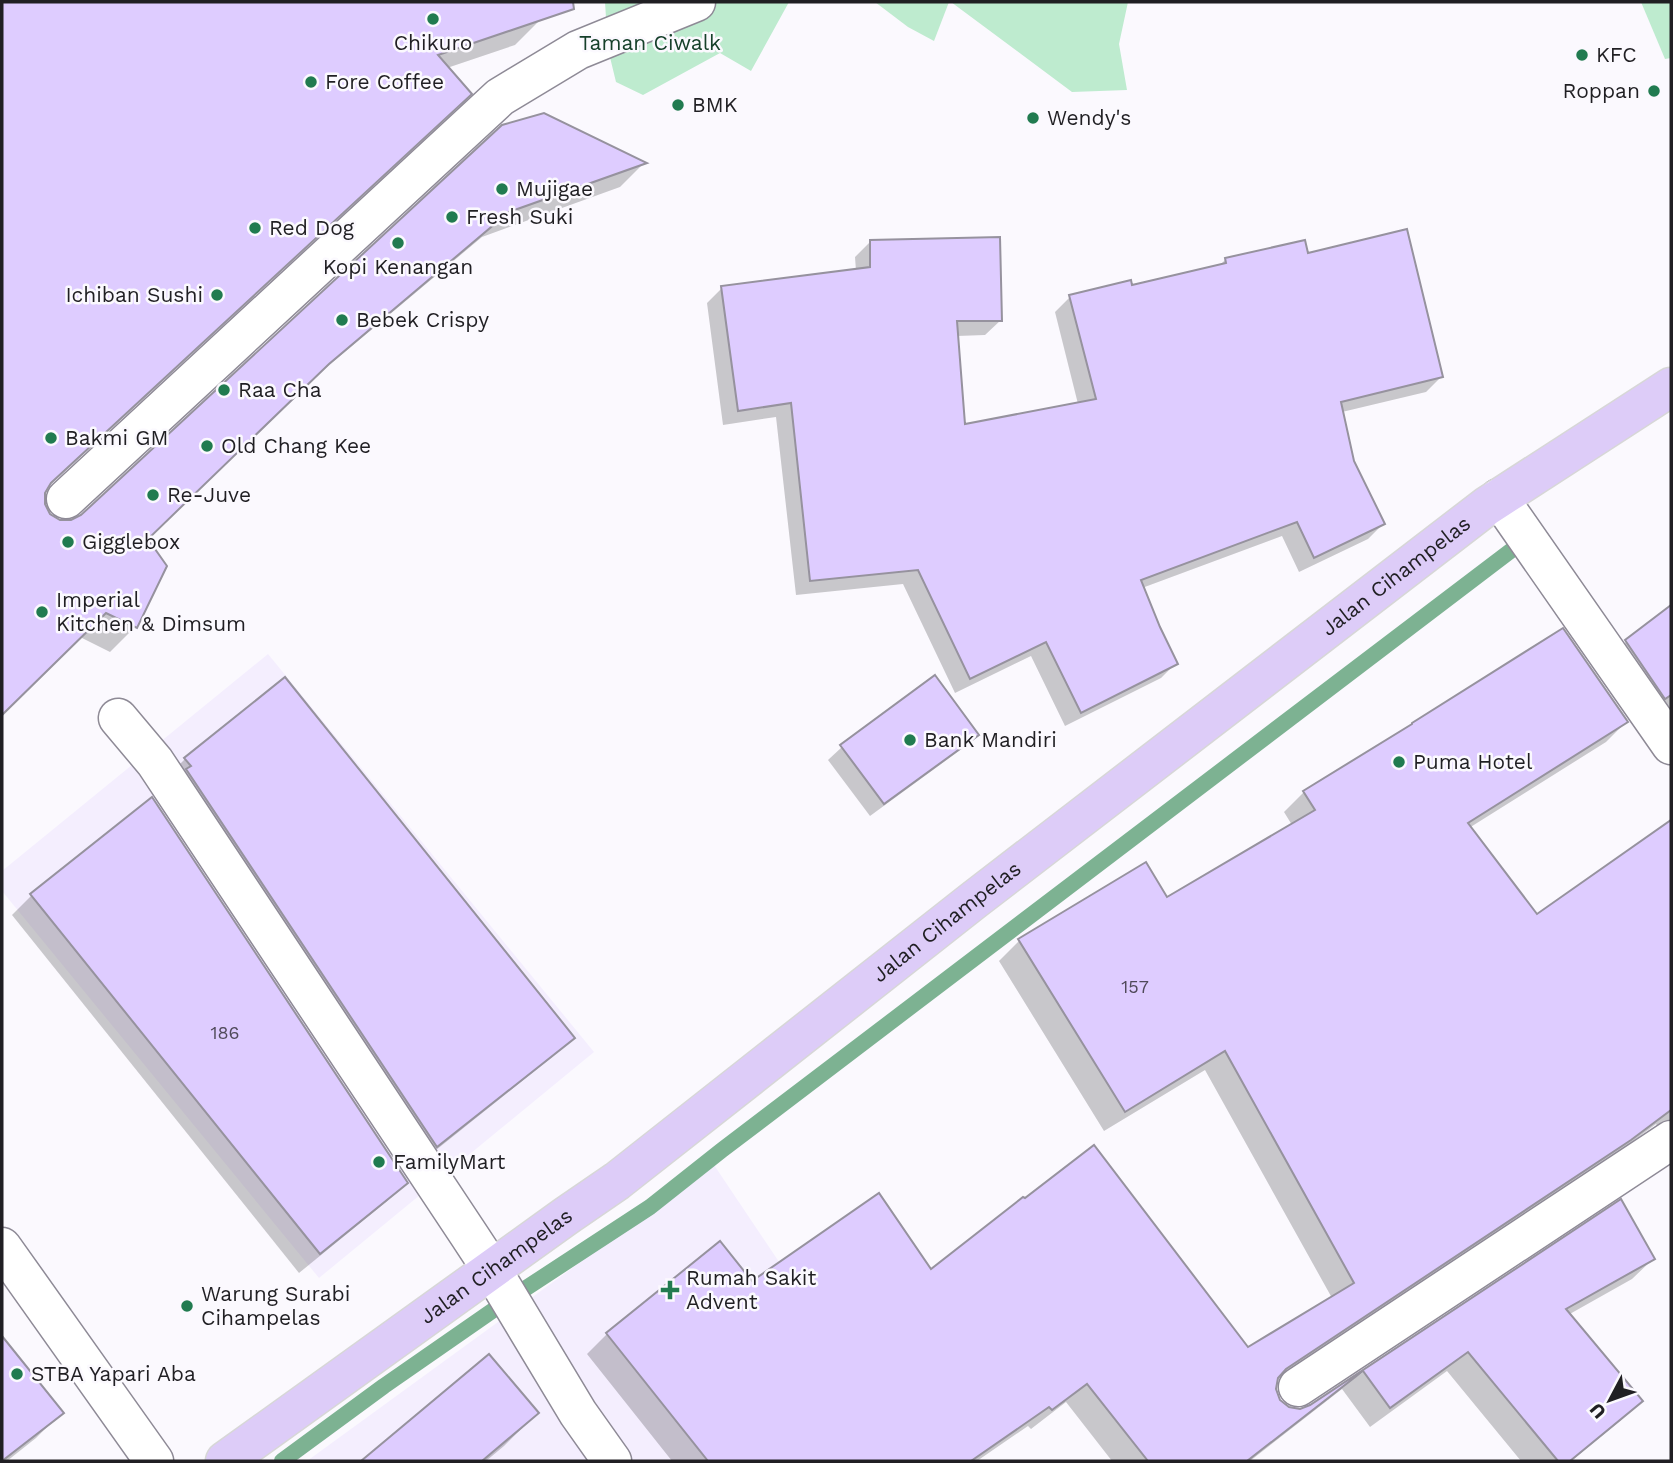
<svg xmlns="http://www.w3.org/2000/svg" width="1673" height="1463" font-family="'Work Sans',sans-serif">
  <rect width="100%" height="100%" fill="#fbf9fe"/>
  <g fill="#f4eefe">
    <path d="M 268,654 L 594,1052 L 319,1278 L 2,891 L 2,871 Z"/>
    <path d="M 714,1165 L 881,1414 L 919,1461 L 307,1461 Z"/>
  </g>
  <g fill="#beebcf">
    <path d="M 605,2 L 789,2 L 751,71 L 720,53 L 643,95 L 616,82 L 608,49 Z"/>
    <path d="M 875,2 L 949,2 L 934,41 L 908,27 Z"/>
    <path d="M 951,2 L 1128,2 L 1119,44 L 1127,90 L 1072,92 Z"/>
    <path d="M 1641,2 L 1671,2 L 1671,58 L 1665,59 Z"/>
  </g>
  <g fill="#0003">
    <path d="M 2,2 L 543,2 L 541,19 L 515,45 L 447,68 L 47,486 L 43,493 L 43,505 L 48,515 L 60,522 L 72,522 L 82,516 L 502,127 L 644,163 L 620,187 L 482,237 L 302,388 L 146,540 L 135,627 L 110,652 L 80,637 L 2,714 Z"/>
    <path d="M 870,242 L 1001,320 L 985,335 L 957,336 L 964,426 L 1078,404 L 1055,312 L 1070,297 L 1131,287 L 1219,266 L 1225,260 L 1306,255 L 1441,377 L 1426,392 L 1342,412 L 1353,462 L 1383,524 L 1368,539 L 1299,572 L 1282,536 L 1142,588 L 1176,663 L 1161,678 L 1065,726 L 1031,656 L 955,693 L 903,584 L 796,595 L 776,417 L 723,425 L 707,303 L 722,288 L 856,271 L 855,257 Z"/>
    <path d="M 1671,607 L 1671,742 L 1606,662 L 1626,642 Z"/>
    <path d="M 1626,722 L 1606,742 L 1469,828 L 1536,916 L 1671,823 L 1671,1130 L 1664,1135 L 1656,1124 L 1608,1160 L 1276,1380 L 1274,1388 L 1278,1399 L 1287,1408 L 1299,1411 L 1311,1407 L 1620,1202 L 1653,1259 L 1632,1279 L 1568,1315 L 1640,1401 L 1620,1421 L 1571,1461 L 1521,1461 L 1447,1371 L 1370,1427 L 1342,1389 L 1250,1461 L 1112,1461 L 1066,1402 L 1031,1429 L 1028,1426 L 977,1461 L 931,1461 L 921,1447 L 904,1461 L 672,1461 L 587,1354 L 607,1334 L 752,1283 L 931,1272 L 1248,1349 L 1332,1298 L 1205,1070 L 1104,1131 L 999,961 L 1020,940 L 1166,899 L 1292,825 L 1284,812 L 1304,792 Z"/>
    <path d="M 977,735 L 963,748 L 870,816 L 828,760 L 842,747 Z"/>
    <path d="M 185,759 L 572,1037 L 552,1057 L 416,1166 L 165,779 Z"/>
    <path d="M 32,895 L 406,1183 L 386,1202 L 299,1273 L 12,915 Z"/>
    <path d="M 2,1338 L 61,1413 L 36,1438 L 7,1461 L 2,1461 Z"/>
    <path d="M 489,1356 L 537,1413 L 504,1446 L 486,1461 L 364,1461 Z"/>
  </g>
  <g fill="none" stroke-linecap="round" stroke-linejoin="round">
    <g stroke="#7db292" stroke-width="16">
      <path d="M 514,1296 L 650,1207 L 722,1150 L 1517,546"/>
      <path d="M 282,1461 L 384,1386 L 505,1302"/>
    </g>
  </g>
  <g fill="#deccff" stroke="#96929e" stroke-width="2">
    <path d="M 2,2 L 573,2 L 574,9 L 438,55 L 472,94 L 51,483 L 45,493 L 45,504 L 50,514 L 60,520 L 71,520 L 81,515 L 502,125 L 544,113 L 647,163 L 509,212 L 329,364 L 148,539 L 167,566 L 137,628 L 106,613 L 2,715 Z"/>
    <path d="M 1407,229 L 1443,377 L 1341,402 L 1354,461 L 1385,524 L 1314,558 L 1297,522 L 1141,580 L 1160,627 L 1178,664 L 1081,713 L 1046,642 L 970,679 L 918,570 L 810,581 L 791,403 L 738,411 L 721,286 L 870,267 L 870,240 L 1000,237 L 1002,321 L 957,321 L 965,424 L 1096,399 L 1069,295 L 1131,280 L 1132,285 L 1226,263 L 1225,258 L 1305,240 L 1308,253 Z"/>
    <path d="M 1671,605 L 1671,695 L 1665,699 L 1625,640 Z"/>
    <path d="M 1563,628 L 1628,722 L 1468,823 L 1537,914 L 1671,820 L 1671,1110 L 1631,1140 L 1286,1369 L 1278,1378 L 1276,1389 L 1280,1400 L 1289,1407 L 1300,1409 L 1310,1405 L 1621,1199 L 1655,1259 L 1566,1309 L 1643,1401 L 1570,1461 L 1558,1461 L 1468,1352 L 1390,1408 L 1363,1371 L 1247,1461 L 1148,1461 L 1087,1384 L 1052,1410 L 1049,1407 L 971,1461 L 708,1461 L 606,1333 L 720,1241 L 752,1281 L 879,1193 L 931,1269 L 1023,1197 L 1025,1198 L 1094,1145 L 1248,1347 L 1354,1283 L 1225,1051 L 1125,1112 L 1018,939 L 1146,862 L 1167,897 L 1315,810 L 1303,791 L 1412,724 L 1412,723 Z"/>
    <path d="M 935,675 L 979,735 L 884,804 L 840,745 Z"/>
    <path d="M 285,677 L 575,1038 L 437,1147 L 186,769 L 191,766 L 184,758 Z"/>
    <path d="M 152,797 L 408,1183 L 320,1254 L 30,894 Z"/>
    <path d="M 2,1336 L 64,1413 L 2,1461 Z"/>
    <path d="M 489,1354 L 539,1413 L 482,1461 L 361,1461 Z"/>
  </g>
  <g fill="none" stroke-linecap="round" stroke-linejoin="round">
    <g stroke="#8e8a96" stroke-width="41">
      <g id="minor">
        <path d="M 1499,498 L 1671,745"/>
        <path d="M 66,499 L 500,97 L 578,50 L 696,2"/>
        <path d="M 118,718 L 155,762 L 469,1235 L 492,1270 L 578,1413 L 612,1461"/>
        <path d="M 2,1247 L 154,1461"/>
        <path d="M 1298,1387 L 1671,1140"/>
      </g>
    </g>
    <g stroke="#d7d7d7" stroke-width="41">
      <g id="major">
        <path id="s1" d="M 225,1461 L 566,1216 L 617,1181 L 974,900 L 1487,506 L 1671,387"/>
      </g>
    </g>
    <use href="#minor" stroke="#fff" stroke-width="38"/>
    <use href="#major" stroke="#ddccf8" stroke-width="38"/>
  </g>
  <g fill="#217b50" stroke="#fbf9fe" stroke-width="2.5">
    <circle cx="433" cy="19" r="7"/>
    <circle cx="1582" cy="55" r="7"/>
    <circle cx="311" cy="82" r="7"/>
    <circle cx="1654" cy="91" r="7"/>
    <circle cx="678" cy="105" r="7"/>
    <circle cx="1033" cy="118" r="7"/>
    <circle cx="502" cy="189" r="7"/>
    <circle cx="452" cy="217" r="7"/>
    <circle cx="255" cy="228" r="7"/>
    <circle cx="398" cy="243" r="7"/>
    <circle cx="217" cy="295" r="7"/>
    <circle cx="342" cy="320" r="7"/>
    <circle cx="224" cy="390" r="7"/>
    <circle cx="51" cy="438" r="7"/>
    <circle cx="207" cy="446" r="7"/>
    <circle cx="153" cy="495" r="7"/>
    <circle cx="68" cy="542" r="7"/>
    <circle cx="42" cy="612" r="7"/>
    <circle cx="910" cy="740" r="7"/>
    <circle cx="1399" cy="762" r="7"/>
    <circle cx="379" cy="1162" r="7"/>
    <path d="M666.5 1279.5h7v7h7v7h-7v7h-7v-7h-7v-7h7z"/>
    <circle cx="187" cy="1306" r="7"/>
    <circle cx="17" cy="1374" r="7"/>
  </g>
  <g text-anchor="middle" stroke-width="5" stroke-linejoin="round" paint-order="stroke">
    <g font-size="18" fill="#504a5a">
      <text x="1135" y="993">157</text>
      <text x="225" y="1039">186</text>
    </g>
    <g font-size="21" fill="#201f23" stroke="#fbf9fe" text-anchor="start">
      <text x="433" y="50" text-anchor="middle">Chikuro</text>
      <text x="1596" y="62">KFC</text>
      <text x="325" y="89">Fore Coffee</text>
      <text x="1640" y="98" text-anchor="end">Roppan</text>
      <text x="692" y="112">BMK</text>
      <text x="1047" y="125">Wendy's</text>
      <text x="516" y="196">Mujigae</text>
      <text x="466" y="224">Fresh Suki</text>
      <text x="269" y="235">Red Dog</text>
      <text x="398" y="274" text-anchor="middle">Kopi Kenangan</text>
      <text x="203" y="302" text-anchor="end">Ichiban Sushi</text>
      <text x="356" y="327">Bebek Crispy</text>
      <text x="238" y="397">Raa Cha</text>
      <text x="65" y="445">Bakmi GM</text>
      <text x="221" y="453">Old Chang Kee</text>
      <text x="167" y="502">Re-Juve</text>
      <text x="82" y="549">Gigglebox</text>
      <text x="56" y="607">Imperial<tspan x="56" dy="24">Kitchen &amp; Dimsum</tspan></text>
      <text x="924" y="747">Bank Mandiri</text>
      <text x="1413" y="769">Puma Hotel</text>
      <text x="393" y="1169">FamilyMart</text>
      <text x="686" y="1285">Rumah Sakit<tspan x="686" dy="24">Advent</tspan></text>
      <text x="201" y="1301">Warung Surabi<tspan x="201" dy="24">Cihampelas</tspan></text>
      <text x="31" y="1381">STBA Yapari Aba</text>
    </g>
    <g font-size="21" fill="#16402a" stroke="#fbf9fe">
      <text x="650" y="50">Taman Ciwalk</text>
    </g>
    <g font-size="21" fill="#201f23" stroke="#fbf9fe">
      <text dy="7" stroke="none"><textPath href="#s1" startOffset="1468">Jalan Cihampelas</textPath></text>
      <text dy="7" stroke="none"><textPath href="#s1" startOffset="901">Jalan Cihampelas</textPath></text>
      <text dy="7" stroke="none"><textPath href="#s1" startOffset="334">Jalan Cihampelas</textPath></text>
    </g>
  </g>
  <rect width="1673" height="1463" fill="none" stroke="#201f23" stroke-width="7"/>
  <g transform="translate(1610 1400) rotate(229)" stroke="#fbf9fe" stroke-width="5" paint-order="stroke">
  <path d="M0-5L12 26L0 18L-12 26Z" fill="#201f23"/>
  <text y="-10" font-size="19" font-weight="bold" text-anchor="middle" fill="#201f23">U</text>
  </g>
</svg>
